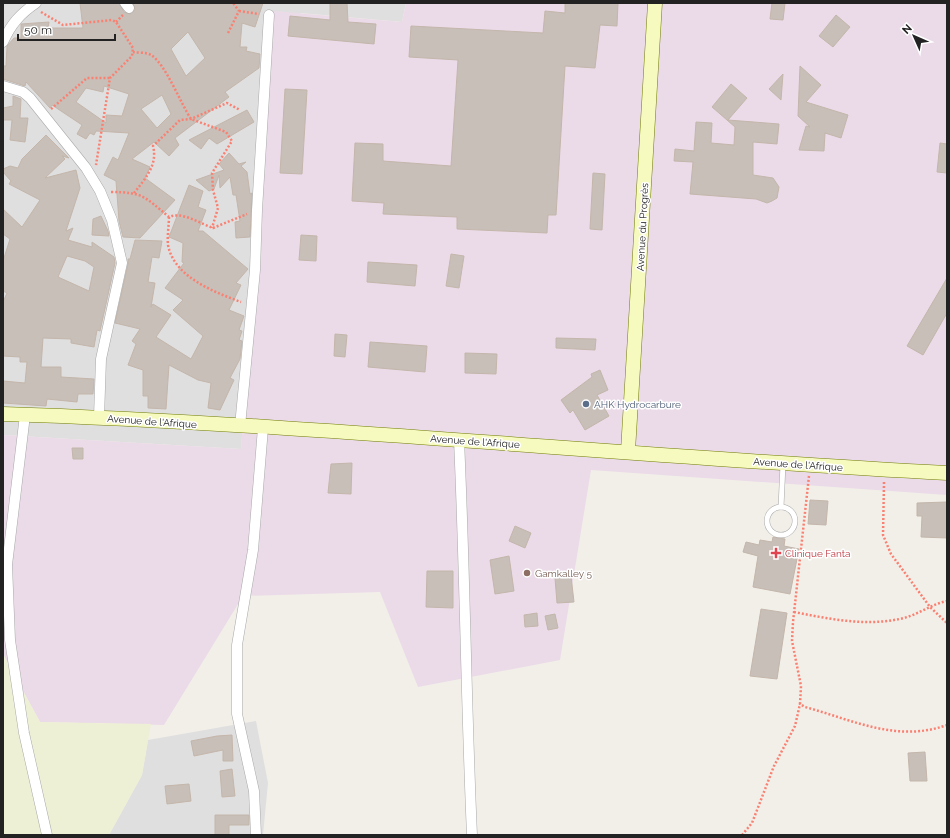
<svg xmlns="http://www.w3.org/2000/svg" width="950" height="838" font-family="Raleway,sans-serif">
  <rect width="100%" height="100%" fill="#f2efe9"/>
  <g fill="#e0dfdf">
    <path d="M 3,3 L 406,3 L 402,22 L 300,13 L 256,253 L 241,449 L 3,435 Z"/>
    <path d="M 256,721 L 268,783 L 263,835 L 109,835 L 142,775 L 148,740 Z"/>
  </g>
  <path fill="#ebdbe8" d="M 406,3 L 947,3 L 947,495 L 591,470 L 560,660 L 418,687 L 380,592 L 243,596 L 164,725 L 40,722 L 3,654 L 3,435 L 241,449 L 273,11 L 402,22 Z"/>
  <path fill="#eef0d5" d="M 3,654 L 40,722 L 151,724 L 142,775 L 109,835 L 3,835 Z"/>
  <g fill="#c7bfb8" stroke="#c4b6ab" fill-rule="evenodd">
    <path d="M 80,3 L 119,3 L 124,12 L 130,14 L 135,10 L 133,3 L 263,3 L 255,27 L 242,23 L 240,47 L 247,47 L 246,51 L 260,54 L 259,68 L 225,92 L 229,97 L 175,138 L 179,145 L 169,156 L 154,142 L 132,159 L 150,167 L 145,178 L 175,200 L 140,238 L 123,237 L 119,221 L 116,181 L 104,175 L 113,157 L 118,160 L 129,133 L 96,131 L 94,135 L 90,133 L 86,139 L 77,134 L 82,125 L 52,105 L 50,108 L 26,82 L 25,86 L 3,79 L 3,66 L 6,66 L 7,46 L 14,38 L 21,38 L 21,24 L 49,22 L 48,28 L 83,28 ZM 188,32 L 205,58 L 186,76 L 171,49 ZM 104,86 L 129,94 L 122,116 L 106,115 L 106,123 L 76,102 L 86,88 L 103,92 ZM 162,95 L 171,114 L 157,128 L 141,109 Z"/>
    <path d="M 330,3 L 347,3 L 348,22 L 376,24 L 374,44 L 288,36 L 290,16 L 330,20 Z"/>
    <path d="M 565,3 L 618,3 L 617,26 L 600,25 L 595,68 L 565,66 L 556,215 L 548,215 L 547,233 L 457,229 L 457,217 L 383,214 L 384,203 L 352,201 L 355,143 L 383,144 L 383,161 L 451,166 L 458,60 L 409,57 L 411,26 L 543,33 L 545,11 L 565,13 Z"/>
    <path d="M 772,3 L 785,3 L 783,20 L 770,19 Z"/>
    <path d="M 836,15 L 850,27 L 833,47 L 819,36 Z"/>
    <path d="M 800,66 L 821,85 L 806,102 L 848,115 L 841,138 L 825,133 L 824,151 L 799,150 L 806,126 L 810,127 L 798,116 Z"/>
    <path d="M 783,74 L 781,100 L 769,89 Z"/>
    <path d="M 731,84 L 747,98 L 728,120 L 779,124 L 777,144 L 753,142 L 753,175 L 773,178 L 779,187 L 777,198 L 772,201 L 767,203 L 756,199 L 690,194 L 693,162 L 674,161 L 675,149 L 694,151 L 696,122 L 712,123 L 711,143 L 734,145 L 735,127 L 712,107 Z"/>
    <path d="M 285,89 L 307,90 L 302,174 L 280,173 Z"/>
    <path d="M 13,96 L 21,99 L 20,118 L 28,118 L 25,142 L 10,140 L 12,120 L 3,120 L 3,108 L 13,106 Z"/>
    <path d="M 247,110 L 254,122 L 217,144 L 209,138 L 201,149 L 189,140 Z"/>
    <path d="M 46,135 L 69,158 L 62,156 L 65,159 L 45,178 L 76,170 L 80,188 L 66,231 L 73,228 L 68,240 L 92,247 L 92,242 L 114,257 L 115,263 L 100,331 L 97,330 L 94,347 L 71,343 L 71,339 L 43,338 L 41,367 L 61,367 L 61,377 L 94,379 L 93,394 L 78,394 L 77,402 L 47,399 L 46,406 L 3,403 L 3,381 L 25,383 L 27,362 L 20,362 L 20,357 L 3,356 L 3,302 L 7,293 L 3,291 L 3,261 L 10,239 L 3,234 L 3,209 L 22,227 L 40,200 L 9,184 L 11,181 L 3,172 L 3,169 L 10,166 L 18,168 L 22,159 ZM 67,256 L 85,261 L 94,267 L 89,291 L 58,277 Z"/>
    <path d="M 940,143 L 947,144 L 947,173 L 937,172 Z"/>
    <path d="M 229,153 L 239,164 L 246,162 L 241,166 L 247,172 L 250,194 L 252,193 L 250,237 L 236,238 L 235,222 L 240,221 L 236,195 L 233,195 L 230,177 L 220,188 L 219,175 L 214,189 L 209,191 L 196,180 L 224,170 L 219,164 Z"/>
    <path d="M 593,173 L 605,174 L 602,230 L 590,229 Z"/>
    <path d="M 189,185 L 203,191 L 198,207 L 206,210 L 198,231 L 203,231 L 248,269 L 236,283 L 241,285 L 229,310 L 244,316 L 239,330 L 242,331 L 239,340 L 242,341 L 240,359 L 230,378 L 234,380 L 220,410 L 208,408 L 211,383 L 198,380 L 169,365 L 166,409 L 148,408 L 148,396 L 143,396 L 143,370 L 128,365 L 136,344 L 132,341 L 140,329 L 115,323 L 128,264 L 128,259 L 130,259 L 135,240 L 162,241 L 159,258 L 152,257 L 148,282 L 155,283 L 151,307 L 153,304 L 171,315 L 156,337 L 191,359 L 203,336 L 173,310 L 183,300 L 165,288 L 184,263 L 182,262 L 183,243 L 169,237 Z"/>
    <path d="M 101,216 L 108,231 L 109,236 L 92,235 L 93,219 Z"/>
    <path d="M 301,235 L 317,236 L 316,261 L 299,260 Z"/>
    <path d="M 451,254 L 464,256 L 459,288 L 446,286 Z"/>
    <path d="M 368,262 L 417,265 L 415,286 L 367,282 Z"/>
    <path d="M 947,278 L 947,313 L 923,355 L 907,346 Z"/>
    <path d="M 335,334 L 347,335 L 345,357 L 334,356 Z"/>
    <path d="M 556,338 L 596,339 L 595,350 L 556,348 Z"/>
    <path d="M 370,342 L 427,346 L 425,372 L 368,367 Z"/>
    <path d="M 465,353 L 497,354 L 496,374 L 465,373 Z"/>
    <path d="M 600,370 L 608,390 L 597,395 L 609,416 L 585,430 L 573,410 L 570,413 L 561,400 L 592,377 L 591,374 Z"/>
    <path d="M 72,448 L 83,448 L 83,459 L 73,459 Z"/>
    <path d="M 352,463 L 351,494 L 328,493 L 331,464 Z"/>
    <path d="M 810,500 L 828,501 L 826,525 L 808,524 Z"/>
    <path d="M 947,502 L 947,538 L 921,537 L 922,516 L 917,516 L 917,503 Z"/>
    <path d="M 515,526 L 531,533 L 525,548 L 509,541 Z"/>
    <path d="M 773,537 L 785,539 L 784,546 L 799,549 L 790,594 L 753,587 L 758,556 L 743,552 L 746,542 L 759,545 L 760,540 L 772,542 Z"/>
    <path d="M 509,556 L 514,591 L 495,594 L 490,560 Z"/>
    <path d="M 427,571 L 453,571 L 453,608 L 426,607 Z"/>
    <path d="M 571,576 L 574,602 L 557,603 L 555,578 Z"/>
    <path d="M 761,609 L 787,613 L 777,679 L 750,676 Z"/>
    <path d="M 537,613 L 538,626 L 525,627 L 524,615 Z"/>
    <path d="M 555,614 L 558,628 L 548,630 L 545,616 Z"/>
    <path d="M 232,735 L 233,761 L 223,761 L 223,750 L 194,756 L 191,741 L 217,736 Z"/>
    <path d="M 925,752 L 927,781 L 910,781 L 908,753 Z"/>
    <path d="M 232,769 L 235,796 L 222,797 L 220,771 Z"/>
    <path d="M 189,784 L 191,801 L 167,804 L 165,786 Z"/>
    <path d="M 215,815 L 249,815 L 249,825 L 229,825 L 229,835 L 215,835 Z"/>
  </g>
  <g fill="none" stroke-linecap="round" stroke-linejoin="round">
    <g stroke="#a9a9a9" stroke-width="6">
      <g id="lane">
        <path d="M 781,507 L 783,464"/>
        <circle cx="781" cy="521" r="14"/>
      </g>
    </g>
    <g stroke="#a9a9a9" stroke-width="11">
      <g id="street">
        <path d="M 125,3 L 129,8"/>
        <path d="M 3,42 C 11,24 20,14 36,3"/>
        <path d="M 3,86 L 23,92 L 30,98 L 86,168 L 100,191 L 112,220 L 122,263 L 101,359 L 99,417"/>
        <path d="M 25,415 L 7,565 L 10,640 L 24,733 L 47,835"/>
        <path d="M 240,426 L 255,270 L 257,210 L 269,15"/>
        <path d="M 459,440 C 465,571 466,703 472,835"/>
        <path d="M 256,835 L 254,791 L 237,714 L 237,645 L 253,550 L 263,428"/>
      </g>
    </g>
    <g stroke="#707d05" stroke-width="15">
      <g id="secondary">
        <path d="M 3,414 C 318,424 632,457 947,473"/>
        <path d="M 628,451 L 655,3"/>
      </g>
    </g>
    <g stroke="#fa8072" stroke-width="2.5" stroke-dasharray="2 2" stroke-linecap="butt">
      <path d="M 239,11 L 259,14"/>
      <path d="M 41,12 L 63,25 L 112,20 L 116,22 L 133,48 L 132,56 L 110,78 L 96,165"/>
      <path d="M 116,22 L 123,15"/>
      <path d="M 228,33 L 239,11 L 233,3"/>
      <path d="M 133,52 C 138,53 146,52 151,55 C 165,63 181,104 191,119 L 226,132 L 232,141 L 212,173 L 213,190 L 218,208 L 212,228"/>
      <path d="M 51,109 L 87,78 L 110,78"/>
      <path d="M 111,192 C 143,192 145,197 169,217 C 182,211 201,224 213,228 L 247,214"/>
      <path d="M 134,193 C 145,179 158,165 153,146 L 180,120 L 191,119 L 227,103 L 240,110"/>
      <path d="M 169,217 C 169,225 167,236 168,245 C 174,277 214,292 241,302"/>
      <path d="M 809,476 L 793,622 L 792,641 L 801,686 L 800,704 L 805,707 C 853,720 897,743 947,725"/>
      <path d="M 884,482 L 883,535 L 891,554 L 930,607 L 947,623"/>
      <path d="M 794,612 C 830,619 867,627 904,618 C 919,614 932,604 947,601"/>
      <path d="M 742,835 L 752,823 L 774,766 L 795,726 L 800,704"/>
    </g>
    <use href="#lane" stroke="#fff" stroke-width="5"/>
    <use href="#street" stroke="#fff" stroke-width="10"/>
    <use href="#secondary" stroke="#f7fabf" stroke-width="14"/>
  </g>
  <circle fill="#5c6f8a" stroke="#fff" stroke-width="1.5" cx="586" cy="404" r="4"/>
  <path fill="#e0444e" stroke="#fff" stroke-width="1.5" d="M774 547h4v4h4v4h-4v4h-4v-4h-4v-4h4z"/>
  <circle fill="#8d6e63" stroke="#fff" stroke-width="1.5" cx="527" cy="573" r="4"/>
  <g text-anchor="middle" stroke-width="3" stroke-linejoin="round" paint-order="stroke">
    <g font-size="10" fill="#222" stroke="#fff">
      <text transform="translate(642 227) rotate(-87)" y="4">Avenue du Progrès</text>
      <text transform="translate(152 421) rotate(4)" y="4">Avenue de l'Afrique</text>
      <text transform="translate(475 441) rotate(4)" y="4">Avenue de l'Afrique</text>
      <text transform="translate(798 464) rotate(4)" y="4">Avenue de l'Afrique</text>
    </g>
    <g font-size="10" fill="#4e5e75" stroke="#fff" text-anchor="start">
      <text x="594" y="408">AHK Hydrocarbure</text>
    </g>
    <g font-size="10" fill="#be3a42" stroke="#fff" text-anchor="start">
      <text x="785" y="557">Clinique Fanta</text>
    </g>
    <g font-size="10" fill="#785e54" stroke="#fff" text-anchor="start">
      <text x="535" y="577">Gamkalley 5</text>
    </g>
  </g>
  <rect width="950" height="838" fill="none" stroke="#222222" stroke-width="8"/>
  <g transform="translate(914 36) rotate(315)" stroke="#ffffff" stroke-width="3" paint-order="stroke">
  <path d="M0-3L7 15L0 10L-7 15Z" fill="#222222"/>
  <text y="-6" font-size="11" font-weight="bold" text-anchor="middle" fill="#222222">N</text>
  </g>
  <path d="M18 34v6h97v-6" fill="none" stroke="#222222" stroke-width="2"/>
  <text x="24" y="34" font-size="12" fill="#222222" stroke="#ffffff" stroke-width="3" paint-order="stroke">50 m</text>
</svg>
